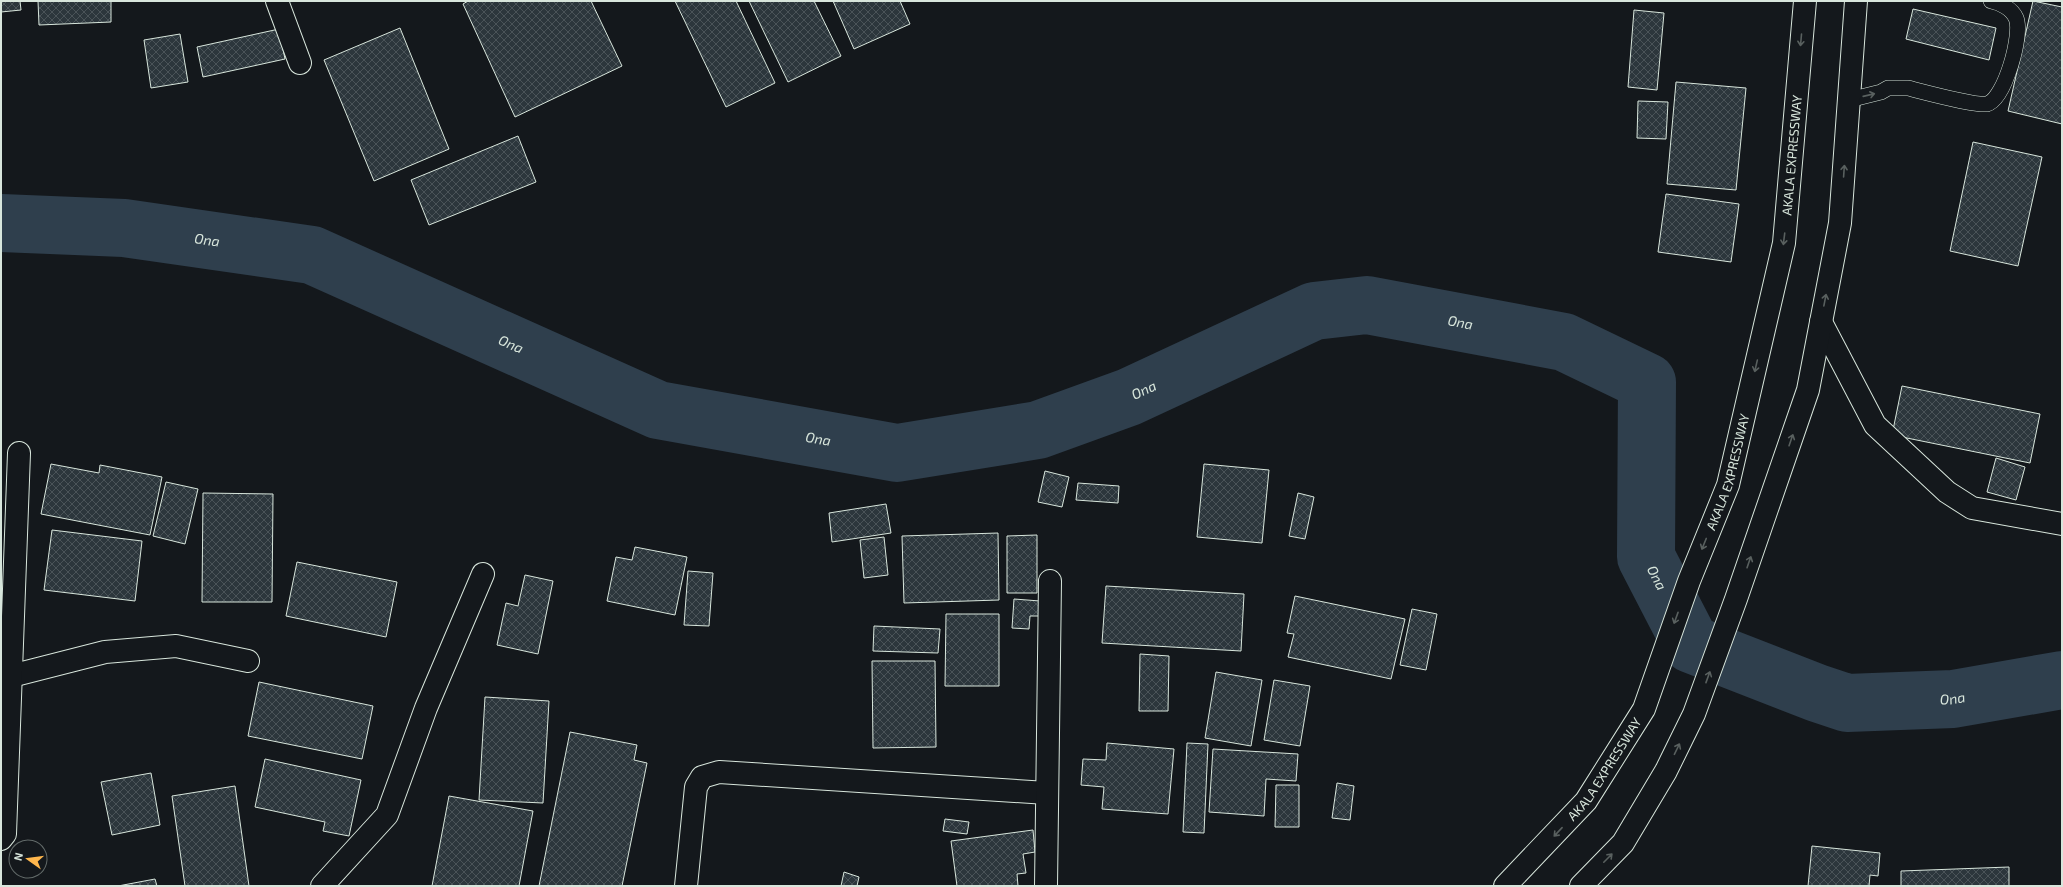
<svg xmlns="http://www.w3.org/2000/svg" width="2063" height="887" font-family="'Exo 2',sans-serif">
  <defs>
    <pattern id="building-cross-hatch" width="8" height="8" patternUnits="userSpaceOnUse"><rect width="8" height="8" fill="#2c363c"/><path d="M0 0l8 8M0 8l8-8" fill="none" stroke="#4a5358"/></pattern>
  </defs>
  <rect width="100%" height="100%" fill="#14181c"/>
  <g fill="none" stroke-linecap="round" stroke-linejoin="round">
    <path stroke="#2f3f4d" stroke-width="58" id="s1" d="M 1,223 L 124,228 L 312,255 L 658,410 L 897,453 L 1038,430 L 1129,397 L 1314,311 L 1367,305 L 1564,342 L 1647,382 L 1646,557 L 1691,644 L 1817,693 L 1847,703 L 1953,699 L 2062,680"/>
  </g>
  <g fill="url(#building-cross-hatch)" stroke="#d8e6dc">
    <path d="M 1,1 L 20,1 L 21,10 L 1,12 Z"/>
    <path d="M 38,1 L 111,1 L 111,22 L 39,25 Z"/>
    <path d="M 468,1 L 591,1 L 622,66 L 515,117 L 463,4 Z"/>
    <path d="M 675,1 L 736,1 L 775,83 L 726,107 Z"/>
    <path d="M 749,1 L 814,1 L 841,56 L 788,82 Z"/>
    <path d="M 833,1 L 900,1 L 910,24 L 854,49 Z"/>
    <path d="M 2033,1 L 2062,7 L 2062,124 L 2008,111 Z"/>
    <path d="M 1913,9 L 1996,28 L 1989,60 L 1906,39 Z"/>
    <path d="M 1634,10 L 1664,13 L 1657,90 L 1628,87 Z"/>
    <path d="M 400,28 L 449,149 L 374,181 L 324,60 Z"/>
    <path d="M 279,29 L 285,59 L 203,77 L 197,47 Z"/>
    <path d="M 180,34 L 188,82 L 151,88 L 144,40 Z"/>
    <path d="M 1676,82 L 1746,88 L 1736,190 L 1667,184 Z"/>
    <path d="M 1638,101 L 1668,102 L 1666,139 L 1637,138 Z"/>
    <path d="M 518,136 L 536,182 L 429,225 L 411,180 Z"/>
    <path d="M 1973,142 L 2042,157 L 2018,266 L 1950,251 Z"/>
    <path d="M 1666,194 L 1739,204 L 1731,262 L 1658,252 Z"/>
    <path d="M 1902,386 L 2040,414 L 2030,463 L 1892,435 Z"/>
    <path d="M 1996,458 L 2025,467 L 2016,500 L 1987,492 Z"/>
    <path d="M 51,464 L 99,473 L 100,465 L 162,477 L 150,535 L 41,514 Z"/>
    <path d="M 1204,464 L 1269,470 L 1262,543 L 1197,537 Z"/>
    <path d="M 1045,471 L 1069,477 L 1062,507 L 1038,502 Z"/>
    <path d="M 166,482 L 198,489 L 185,544 L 153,536 Z"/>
    <path d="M 1078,483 L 1119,486 L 1118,503 L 1076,500 Z"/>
    <path d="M 203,493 L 273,494 L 272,602 L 202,602 Z"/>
    <path d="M 1298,493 L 1314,497 L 1305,539 L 1289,536 Z"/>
    <path d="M 886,504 L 891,533 L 832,542 L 829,513 Z"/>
    <path d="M 52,530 L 142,541 L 135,601 L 44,590 Z"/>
    <path d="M 998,533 L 999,600 L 904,603 L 902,536 Z"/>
    <path d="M 1037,535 L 1037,593 L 1007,593 L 1007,536 Z"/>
    <path d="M 884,537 L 888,575 L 864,578 L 860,540 Z"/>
    <path d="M 635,547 L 687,557 L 675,615 L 607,601 L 616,557 L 632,560 Z"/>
    <path d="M 297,562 L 397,582 L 386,637 L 286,616 Z"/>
    <path d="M 688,571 L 713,573 L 709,626 L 684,625 Z"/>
    <path d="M 525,575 L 553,581 L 538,654 L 497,645 L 506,603 L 518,606 Z"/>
    <path d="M 1106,586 L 1244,594 L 1241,651 L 1102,643 Z"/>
    <path d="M 1295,596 L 1405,619 L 1391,679 L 1288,657 L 1294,634 L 1287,633 Z"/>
    <path d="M 1014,599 L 1040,601 L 1039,616 L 1030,616 L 1029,629 L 1012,628 Z"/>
    <path d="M 1412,609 L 1437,614 L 1426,670 L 1400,665 Z"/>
    <path d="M 946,614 L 999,614 L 999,686 L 945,686 Z"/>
    <path d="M 874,626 L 940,629 L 938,653 L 873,651 Z"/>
    <path d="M 1140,654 L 1169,656 L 1168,711 L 1139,711 Z"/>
    <path d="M 872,661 L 935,661 L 936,747 L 873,748 Z"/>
    <path d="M 1216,672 L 1262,680 L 1251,746 L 1205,738 Z"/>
    <path d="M 1274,680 L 1310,686 L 1300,746 L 1264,740 Z"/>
    <path d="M 259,682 L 373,706 L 362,759 L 248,736 Z"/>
    <path d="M 485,697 L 549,701 L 543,803 L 479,800 Z"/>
    <path d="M 570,732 L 637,745 L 634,760 L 647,763 L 622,886 L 539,886 Z"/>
    <path d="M 1107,743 L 1174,749 L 1168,814 L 1102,809 L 1104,787 L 1081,785 L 1083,759 L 1106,760 Z"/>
    <path d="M 1187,743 L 1208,744 L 1204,833 L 1183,832 Z"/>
    <path d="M 1213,749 L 1298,754 L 1296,781 L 1266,779 L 1264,816 L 1209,812 Z"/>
    <path d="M 265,759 L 361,780 L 349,836 L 323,831 L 325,822 L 255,807 Z"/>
    <path d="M 151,773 L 160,825 L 112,835 L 101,782 Z"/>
    <path d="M 1337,783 L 1354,786 L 1350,820 L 1332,818 Z"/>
    <path d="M 1276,785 L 1299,785 L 1299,827 L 1275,827 Z"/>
    <path d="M 235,786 L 249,886 L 185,886 L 172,796 Z"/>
    <path d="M 449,796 L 533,811 L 519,886 L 432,886 Z"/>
    <path d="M 945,819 L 969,822 L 967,834 L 943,831 Z"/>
    <path d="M 1033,830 L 1035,852 L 1023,854 L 1026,873 L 1017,874 L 1018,886 L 957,886 L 951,841 Z"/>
    <path d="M 1812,846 L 1880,853 L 1878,876 L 1870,875 L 1869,886 L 1808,886 Z"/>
    <path d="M 2009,867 L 2009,886 L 1901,886 L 1901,871 Z"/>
    <path d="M 844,872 L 859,877 L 857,886 L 841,886 Z"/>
    <path d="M 155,879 L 157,886 L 118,886 Z"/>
  </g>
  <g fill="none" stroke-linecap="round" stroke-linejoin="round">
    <g stroke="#d8e6dc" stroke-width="16">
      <path id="service" d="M 1849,100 L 1881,92 L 1888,88 L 1908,88 C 1924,92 1975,106 1987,104 C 2005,99 2023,33 2016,18 C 2012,9 2001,3 1991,1"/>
    </g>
    <g stroke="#d8e6dc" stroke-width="24">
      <g id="minor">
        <path d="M 277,1 L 300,63"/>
        <path d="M 1821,322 L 1875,425 L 1947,492 L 1972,508 L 2062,524"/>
        <path d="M 11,676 L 105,652 L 176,646 L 248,661"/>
        <path d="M 1,839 L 5,834 L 19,453"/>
        <path d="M 322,886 L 387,815 L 426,708 L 483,574"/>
        <path d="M 686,886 L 696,787 L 702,777 L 719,772 L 1047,793"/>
        <path d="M 1046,886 L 1050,581"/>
      </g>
    </g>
    <g stroke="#d8e6dc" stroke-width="24">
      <g id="primary">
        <path id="s2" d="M 1505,886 L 1586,801 L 1644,709 L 1689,581 L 1728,485 L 1784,243 L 1805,1"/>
        <path d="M 1581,886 L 1623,843 L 1666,771 L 1694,714 L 1736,599 L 1808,390 L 1840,223 L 1856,1"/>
      </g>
    </g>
    <use href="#service" stroke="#14181c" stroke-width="15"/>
    <use href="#minor" stroke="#14181c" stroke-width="22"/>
    <use href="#primary" stroke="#14181c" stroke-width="22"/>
  </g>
  <defs><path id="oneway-shaft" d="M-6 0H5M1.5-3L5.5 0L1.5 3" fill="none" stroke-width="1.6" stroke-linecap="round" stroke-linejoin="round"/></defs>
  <g stroke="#59605f">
    <use href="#oneway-shaft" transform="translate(1801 40) rotate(95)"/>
    <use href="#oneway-shaft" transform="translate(1869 95) rotate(-13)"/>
    <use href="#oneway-shaft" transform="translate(1844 171) rotate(-86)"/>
    <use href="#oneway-shaft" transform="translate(1784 239) rotate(97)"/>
    <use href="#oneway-shaft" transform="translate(1825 300) rotate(-79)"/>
    <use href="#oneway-shaft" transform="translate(1756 366) rotate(103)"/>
    <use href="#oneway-shaft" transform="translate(1791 440) rotate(-71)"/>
    <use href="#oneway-shaft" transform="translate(1704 544) rotate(112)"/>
    <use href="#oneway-shaft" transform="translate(1749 562) rotate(-71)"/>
    <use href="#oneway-shaft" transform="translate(1676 618) rotate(110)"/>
    <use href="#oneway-shaft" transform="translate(1708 677) rotate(-70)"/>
    <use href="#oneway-shaft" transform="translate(1677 749) rotate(-64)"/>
    <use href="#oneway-shaft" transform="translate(1558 832) rotate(133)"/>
    <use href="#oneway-shaft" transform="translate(1608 858) rotate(-45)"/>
  </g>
  <g text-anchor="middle" stroke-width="3" stroke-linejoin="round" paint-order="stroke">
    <g font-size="13" fill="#d8e6dc" stroke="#14181c">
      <text dy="5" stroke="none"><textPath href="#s2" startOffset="802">AKALA EXPRESSWAY</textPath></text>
      <text dy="5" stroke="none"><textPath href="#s2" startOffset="478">AKALA EXPRESSWAY</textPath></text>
      <text dy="5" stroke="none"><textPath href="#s2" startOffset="154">AKALA EXPRESSWAY</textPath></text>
    </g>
    <g font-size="14" font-style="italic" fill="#d8e6dc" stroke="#14181c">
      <text dy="5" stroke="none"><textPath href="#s1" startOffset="207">Ona</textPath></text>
      <text dy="5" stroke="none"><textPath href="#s1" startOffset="1527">Ona</textPath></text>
      <text dy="5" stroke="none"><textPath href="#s1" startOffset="531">Ona</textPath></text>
      <text dy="5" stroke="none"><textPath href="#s1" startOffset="1191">Ona</textPath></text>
      <text dy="5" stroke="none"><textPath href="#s1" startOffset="855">Ona</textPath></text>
      <text dy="5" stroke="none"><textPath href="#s1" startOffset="1923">Ona</textPath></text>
      <text dy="5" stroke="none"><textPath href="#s1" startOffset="2270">Ona</textPath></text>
    </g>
  </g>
  <rect width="2063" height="887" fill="none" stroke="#d8e6dc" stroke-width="4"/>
  <g transform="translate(28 859) rotate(284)"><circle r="19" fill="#14181c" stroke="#626a69"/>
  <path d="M0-3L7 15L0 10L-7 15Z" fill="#ffb74d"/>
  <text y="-6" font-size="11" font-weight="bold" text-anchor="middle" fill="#d8e6dc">N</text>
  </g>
</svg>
